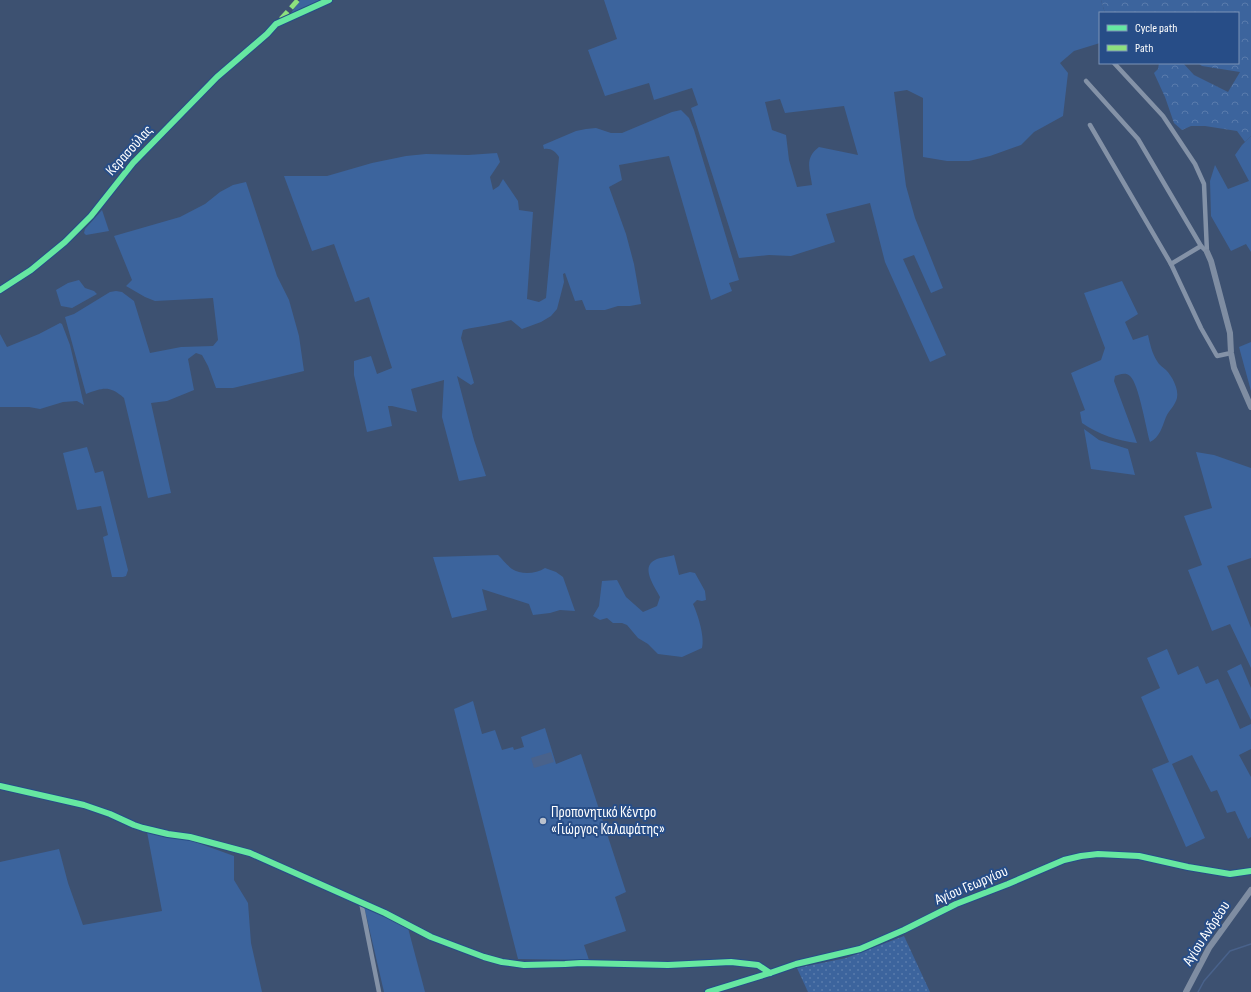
<svg xmlns="http://www.w3.org/2000/svg" width="1251" height="992" font-family="'Sofia Sans Condensed',sans-serif">
  <defs>
    <pattern id="forest-crowns" width="20" height="18" patternUnits="userSpaceOnUse"><rect width="20" height="18" fill="#3c649d"/><path d="M2 6a3 3 0 1 1 6 0M12 15a3 3 0 1 1 6 0" fill="none" stroke="#597bac"/></pattern>
    <pattern id="park-dots" width="8" height="8" patternUnits="userSpaceOnUse"><rect width="8" height="8" fill="#3c649d"/><path d="M2 2h.1M6 6h.1" fill="none" stroke="#597bac" stroke-width="1.8" stroke-linecap="round"/></pattern>
  </defs>
  <rect width="100%" height="100%" fill="#3d5171"/>
  <g fill="#3c649d" fill-rule="evenodd">
    <path d="M 300,0 L 325,0 L 289,16 Z"/>
    <path d="M 604,0 L 1101,0 L 1105,13 L 1100,13 L 1100,43 L 1074,51 L 1060,63 L 1068,73 L 1063,116 L 1034,132 L 1021,145 L 990,156 L 969,161 L 947,161 L 923,157 L 923,98 L 907,90 L 894,92 L 906,186 L 915,218 L 943,288 L 931,293 L 914,255 L 903,259 L 946,355 L 930,362 L 885,262 L 870,203 L 826,214 L 835,242 L 791,256 L 769,255 L 739,258 L 691,108 L 698,105 L 692,88 L 654,100 L 649,83 L 605,96 L 588,50 L 617,39 ZM 780,99 L 785,113 L 844,106 L 858,155 L 819,147 C 804,158 810,170 812,185 L 797,187 L 789,160 L 786,135 L 772,130 L 765,102 Z"/>
    <path d="M 681,110 L 689,118 L 694,130 L 739,280 L 729,283 L 732,291 L 711,300 L 669,156 L 619,165 L 622,180 L 609,187 L 626,234 L 634,264 L 641,304 L 630,306 L 618,306 L 605,310 L 586,310 L 582,300 L 575,301 L 565,273 L 563,274 L 564,282 L 557,309 L 551,316 L 541,322 L 522,329 L 511,320 C 495,325 479,326 463,330 L 461,338 L 474,383 L 471,385 L 457,376 L 474,440 L 486,476 L 459,481 L 442,417 L 444,380 L 411,389 L 417,412 L 392,406 L 388,406 L 392,426 L 367,432 L 354,375 L 354,361 L 371,356 L 377,374 L 392,368 L 369,297 L 355,302 L 334,244 L 312,251 L 284,176 L 327,176 L 372,163 L 406,156 L 426,154 L 468,155 L 497,153 L 500,162 L 490,177 L 493,190 L 499,186 L 503,179 L 518,201 L 519,210 L 533,212 L 527,299 L 539,302 L 546,298 L 559,157 C 555,151 551,148 544,149 L 543,145 L 576,131 L 586,129 L 596,128 L 611,133 L 622,133 L 672,112 Z"/>
    <path d="M 1251,136 L 1251,252 L 1246,244 L 1231,251 L 1211,216 L 1210,181 L 1215,165 L 1228,189 L 1249,181 L 1235,155 L 1242,145 Z"/>
    <path d="M 246,182 L 277,276 L 289,300 L 299,336 L 304,371 L 233,388 L 216,388 L 208,366 L 202,355 L 196,353 L 188,359 L 194,390 L 167,401 L 151,403 L 171,493 L 148,498 L 124,398 C 109,385 103,388 86,394 L 65,317 L 74,314 L 110,292 L 116,291 L 122,292 L 134,301 L 150,353 L 181,347 L 213,346 L 218,340 L 213,298 L 155,301 L 145,297 L 126,286 L 132,280 L 114,236 L 180,217 L 205,204 L 220,192 L 233,185 Z"/>
    <path d="M 102,210 L 109,231 L 86,235 L 84,233 L 85,229 Z"/>
    <path d="M 79,280 L 85,288 L 94,291 L 97,294 L 72,308 L 61,306 L 56,290 L 68,283 Z"/>
    <path d="M 1122,281 L 1138,314 L 1125,322 L 1133,340 L 1148,335 C 1150,344 1152,353 1157,361 C 1159,365 1163,367 1166,370 C 1172,376 1179,389 1177,398 C 1175,406 1169,410 1166,417 C 1162,427 1160,437 1150,442 C 1146,429 1139,384 1130,376 C 1126,372 1120,374 1115,376 L 1114,381 L 1137,443 C 1118,441 1098,434 1082,423 L 1080,412 L 1085,410 L 1071,373 L 1101,360 L 1105,348 L 1084,293 Z"/>
    <path d="M 60,323 L 62,324 L 70,345 L 84,405 L 77,401 L 63,402 L 40,409 L 29,407 L 0,407 L 0,334 L 7,347 L 39,334 Z"/>
    <path d="M 1251,342 L 1251,391 L 1239,347 Z"/>
    <path d="M 1084,429 L 1099,440 L 1128,449 L 1135,475 L 1091,469 Z"/>
    <path d="M 87,447 L 95,473 L 103,471 L 128,570 L 126,576 L 123,577 L 112,577 L 103,537 L 108,535 L 101,506 L 77,510 L 63,453 Z"/>
    <path d="M 1196,452 L 1214,455 L 1251,468 L 1251,558 L 1227,566 L 1251,628 L 1251,668 L 1230,624 L 1212,631 L 1188,570 L 1202,565 L 1184,516 L 1212,508 Z"/>
    <path d="M 498,555 C 502,559 508,566 512,569 C 521,575 536,574 545,568 L 556,572 L 563,577 L 575,611 L 560,610 L 550,613 L 533,615 L 529,604 L 482,589 L 487,610 L 452,618 L 433,557 Z"/>
    <path d="M 674,555 L 679,575 L 690,572 L 695,573 L 705,591 L 706,600 L 702,601 L 697,600 L 693,604 C 698,615 705,637 702,648 L 682,657 L 658,654 L 648,644 L 638,638 L 627,625 L 622,623 L 613,623 L 607,618 L 600,620 L 593,616 L 599,606 L 602,581 L 617,580 L 626,597 L 643,612 L 657,606 L 660,597 C 655,587 640,567 655,560 C 660,557 668,557 674,555 Z"/>
    <path d="M 1167,649 L 1178,675 L 1198,666 L 1206,684 L 1218,679 L 1240,729 L 1251,724 L 1251,749 L 1239,755 L 1251,777 L 1251,837 L 1248,839 L 1235,811 L 1227,813 L 1217,790 L 1211,792 L 1192,755 L 1172,764 L 1205,838 L 1186,847 L 1152,769 L 1169,762 L 1141,697 L 1160,688 L 1147,658 Z"/>
    <path d="M 1241,664 L 1251,688 L 1251,720 L 1227,671 Z"/>
    <path d="M 473,701 L 482,734 L 495,730 L 502,750 L 513,747 L 514,750 L 524,747 L 521,737 L 545,728 L 556,764 L 581,754 L 626,892 L 615,897 L 626,931 L 584,945 L 589,960 L 518,959 L 454,709 Z"/>
    <path d="M 147,832 L 190,840 L 234,856 L 234,880 L 248,903 L 251,943 L 262,992 L 0,992 L 0,862 L 59,849 L 68,883 L 83,925 L 162,911 Z"/>
    <path d="M 364,906 L 408,928 L 425,992 L 384,992 Z"/>
  </g>
  <path fill="url(#forest-crowns)" d="M 1101,0 L 1251,0 L 1251,136 L 1245,142 L 1237,131 L 1205,126 L 1191,126 L 1182,130 L 1174,123 L 1165,97 L 1154,73 L 1158,69 L 1159,63 L 1183,63 L 1194,75 L 1228,92 L 1240,72 L 1202,66 L 1198,63 L 1238,63 L 1238,13 L 1105,13 Z"/>
  <path fill="url(#park-dots)" d="M 904,936 L 930,992 L 808,992 L 797,968 L 846,958 Z"/>
  <path fill="#49628b" d="M 551,752 L 554,762 L 534,768 L 531,758 Z"/>
  <g fill="none" stroke-linecap="round" stroke-linejoin="round">
    <path stroke="#49628b" stroke-width="1.5" d="M 1198,992 L 1204,981 L 1230,951 L 1251,944"/>
    <g stroke="#8492a7" stroke-width="4.5">
      <path d="M 1114,63 L 1163,116 L 1195,164 L 1204,184 L 1207,252"/>
      <path d="M 1086,81 L 1138,139 L 1201,246 L 1207,252"/>
      <path d="M 1090,125 L 1171,264 L 1201,328 L 1217,356 L 1231,353"/>
      <path d="M 1171,264 L 1201,246"/>
      <path d="M 0,290 L 31,270 L 65,242 L 91,216 L 133,163 L 217,77 L 267,34 L 276,24 L 329,0"/>
      <path d="M 0,786 L 84,805 L 110,814 L 134,825 L 143,828 L 168,834 L 190,837 L 250,853 L 385,913 L 431,937 L 484,957 L 502,962 L 524,965 L 565,964 L 581,963 L 668,965 L 731,962 L 758,965 L 770,973"/>
      <path d="M 361,902 L 379,992"/>
      <path d="M 708,992 L 770,973 L 796,964 L 860,949 L 904,930 L 956,904 L 1008,884 L 1064,860 L 1081,856 L 1098,854 L 1139,856 L 1188,867 L 1230,874 L 1251,871"/>
    </g>
    <g stroke="#7f8da2" stroke-width="6">
      <path d="M 1207,252 L 1211,261 L 1230,333 L 1231,353 L 1234,368 L 1251,407"/>
      <path d="M 1186,992 L 1209,948 L 1251,890"/>
    </g>
    <path stroke="#8de07e" stroke-width="5" stroke-dasharray="10 5" stroke-linecap="butt" d="M 281,19 L 298,0"/>
    <g stroke="#274d87" stroke-width="8">
      <g id="cycleway">
        <path d="M 0,290 L 31,270 L 65,242 L 91,216 L 133,163 L 217,77 L 267,34 L 276,24 L 329,0"/>
        <path d="M 0,786 L 84,805 L 110,814 L 134,825 L 143,828 L 168,834 L 190,837 L 250,853 L 385,913 L 431,937 L 484,957 L 502,962 L 524,965 L 565,964 L 581,963 L 668,965 L 731,962 L 758,965 L 770,973"/>
        <path d="M 708,992 L 770,973 L 796,964 L 860,949 L 904,930 L 956,904 L 1008,884 L 1064,860 L 1081,856 L 1098,854 L 1139,856 L 1188,867 L 1230,874 L 1251,871"/>
      </g>
    </g>
    <use href="#cycleway" stroke="#66e7a1" stroke-width="6"/>
  </g>
  <circle fill="#bbc2cd" stroke="#274d87" stroke-width="1.5" cx="543" cy="821" r="4"/>
  <g text-anchor="middle" stroke-width="4" stroke-linejoin="round" paint-order="stroke">
    <g font-size="15" fill="#fff" stroke="#274d87">
      <text transform="translate(129 150) rotate(-48)" y="5">Κερασούλας</text>
      <text transform="translate(971 885) rotate(-23)" y="5">Αγίου Γεωργίου</text>
      <text transform="translate(1206 933) rotate(-57)" y="5">Αγίου Ανδρέου</text>
    </g>
    <g font-size="15" fill="#fff" stroke="#274d87" text-anchor="start">
      <text x="551" y="817">Προπονητικό Κέντρο<tspan x="551" dy="17">«Γιώργος Καλαφάτης»</tspan></text>
    </g>
  </g>
  <rect x="1099" y="12" width="140" height="52" fill="#274d87" stroke="#7d94b7"/>
  <rect x="1107" y="25" width="20" height="6" fill="#66e7a1" stroke="#7d94b7"/>
  <text x="1135" y="32" font-size="12" fill="#ffffff">Cycle path</text>
  <rect x="1107" y="45" width="20" height="6" fill="#8de07e" stroke="#7d94b7"/>
  <text x="1135" y="52" font-size="12" fill="#ffffff">Path</text>
</svg>
